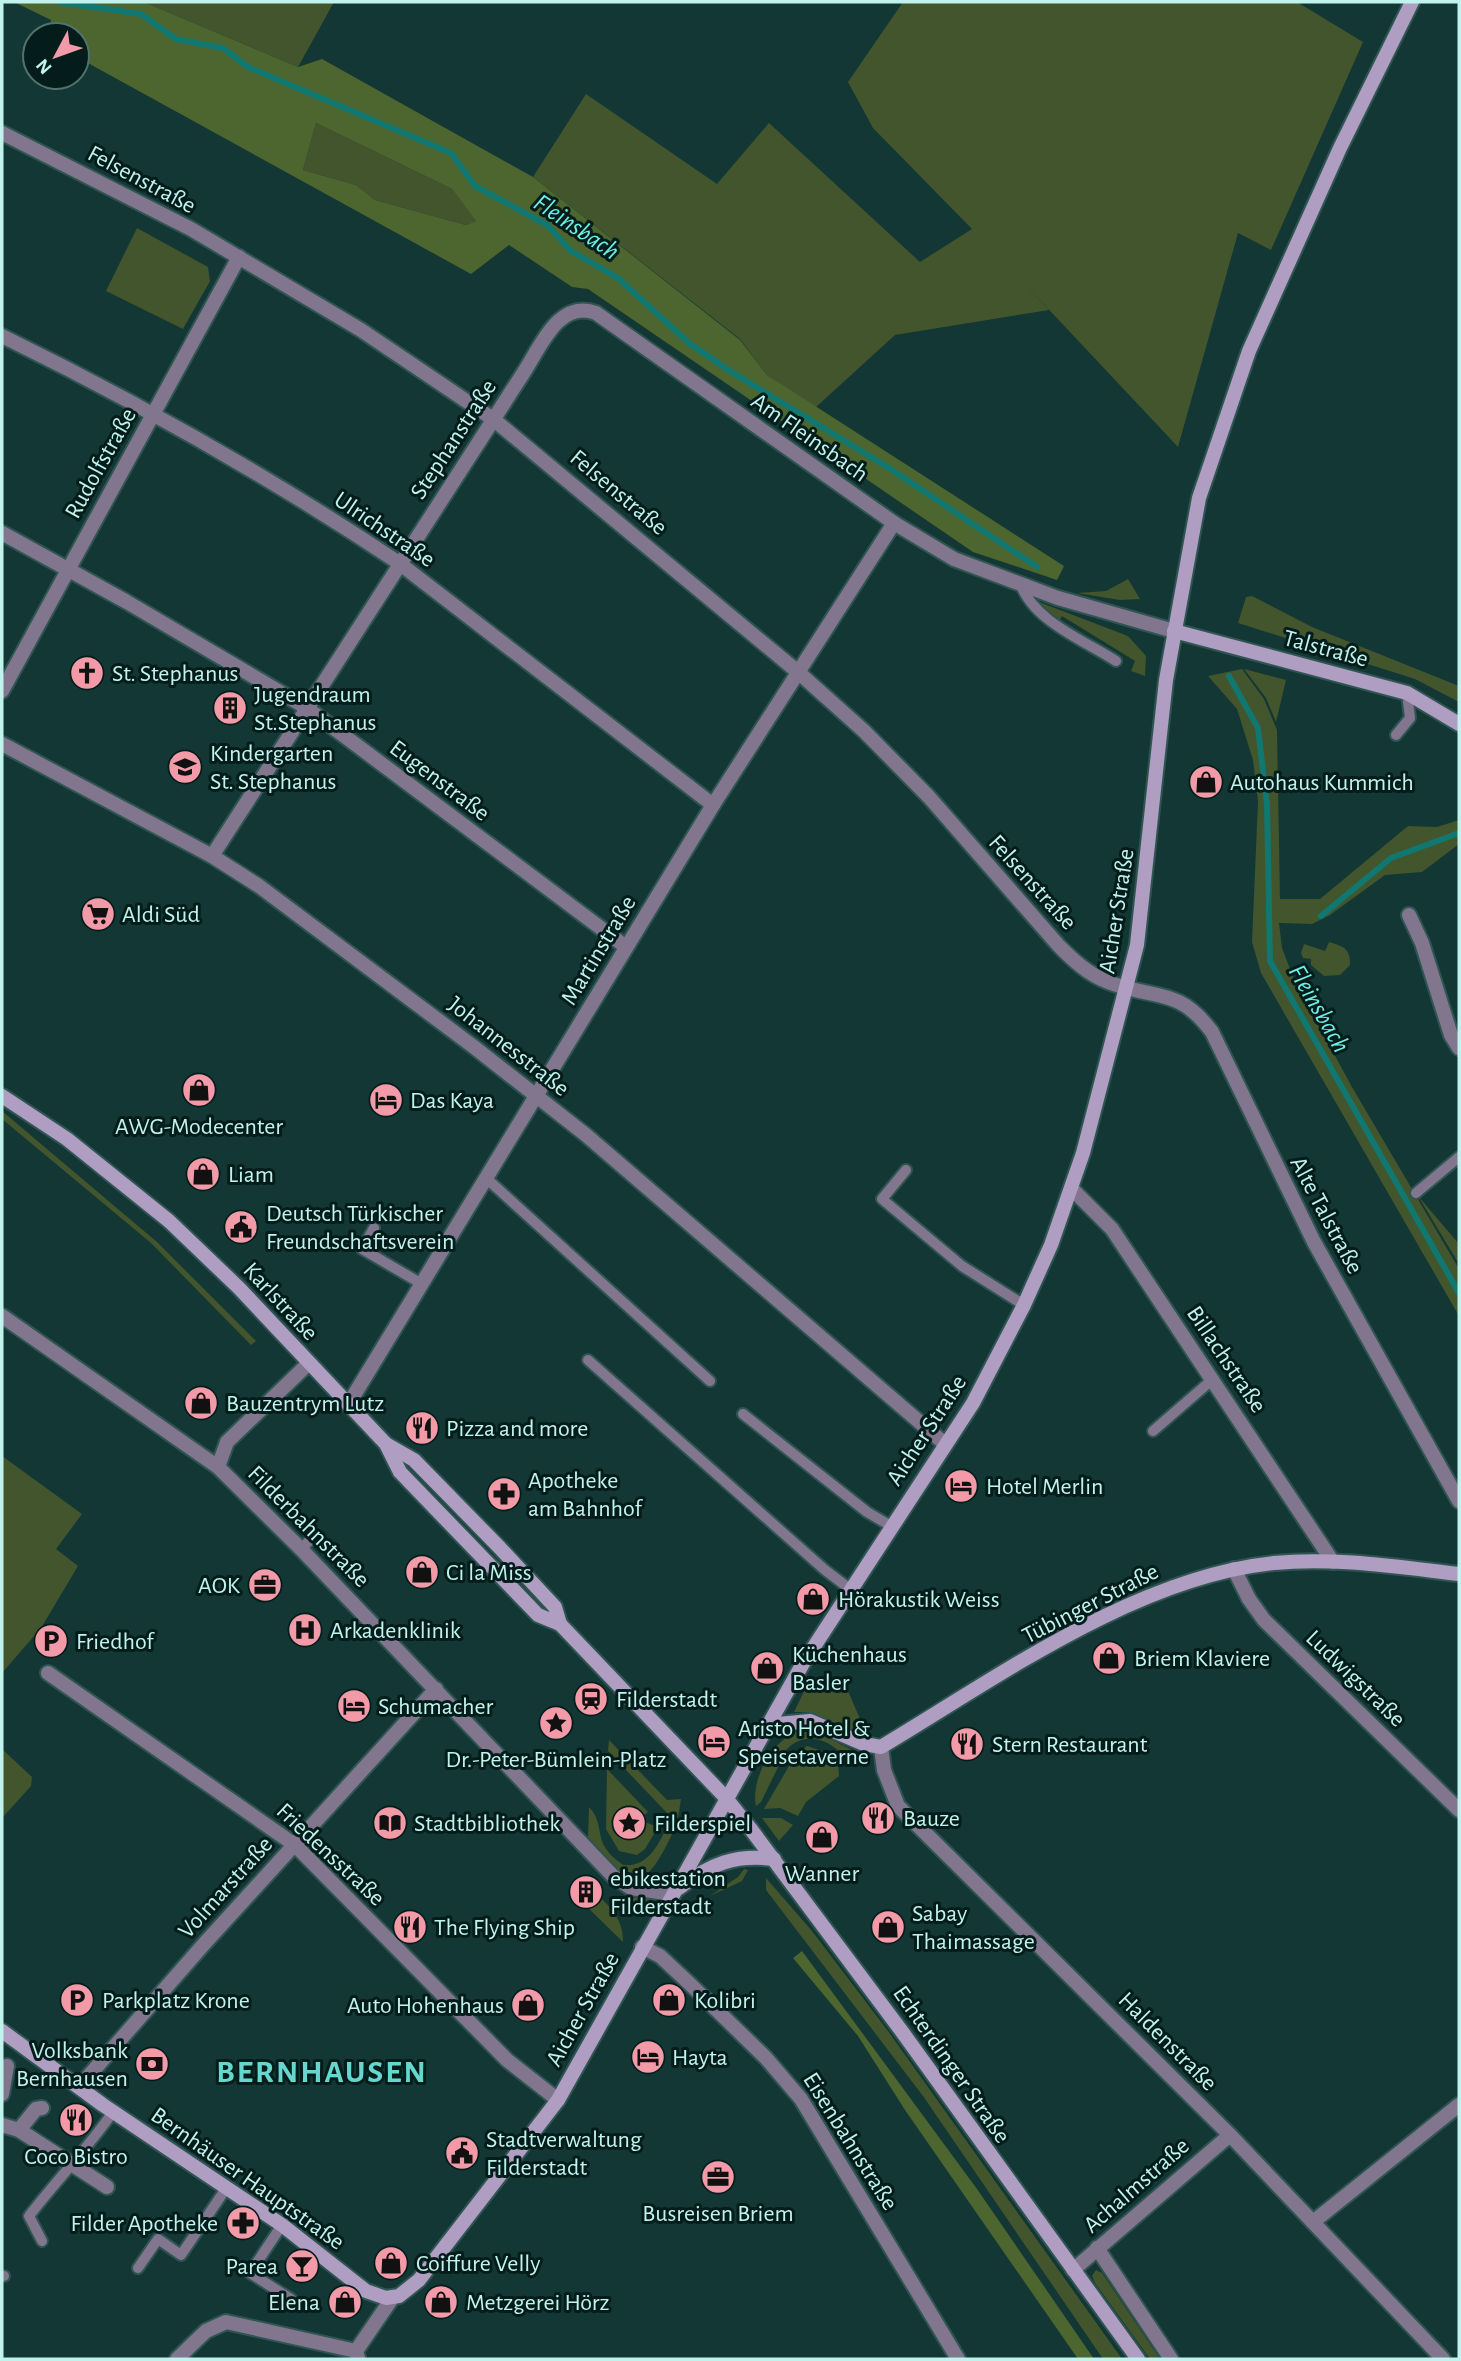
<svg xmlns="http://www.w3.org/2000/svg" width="1461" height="2361" font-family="'Alegreya Sans',sans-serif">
  <rect width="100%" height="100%" fill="#133735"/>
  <g fill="#42552c">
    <path d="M 144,2 L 334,2 L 298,67 Z"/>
    <path d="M 903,2 L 1297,2 L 1363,42 L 1271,250 L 1238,233 L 1178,447 L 1023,282 L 1049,310 L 895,335 L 815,408 L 767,375 L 740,339 L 533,177 L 586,94 L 717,184 L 769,123 L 920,262 L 972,229 L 873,128 L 848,82 Z"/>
    <path d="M 316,123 L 452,189 L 477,221 L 466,225 L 375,200 L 356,185 L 303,170 Z"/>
    <path d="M 137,228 L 208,267 L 210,281 L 183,329 L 106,291 Z"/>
    <path d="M 1128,579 L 1140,599 L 1120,600 L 1077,593 L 1106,591 Z"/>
    <path d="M 1252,596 L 1312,627 L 1459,686 L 1459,702 L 1415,679 L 1238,623 L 1246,597 Z"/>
    <path d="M 1039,602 L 1128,636 L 1146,656 L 1145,676 L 1131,671 L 1135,661 L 1062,616 L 1059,621 L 1035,604 Z"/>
    <path d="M 1242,669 L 1264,699 L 1277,730 L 1280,899 L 1320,899 L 1408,826 L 1437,827 L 1459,820 L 1459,844 L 1422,872 L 1385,875 L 1330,915 L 1312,924 L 1279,923 L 1282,948 L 1295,982 L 1352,1087 L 1459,1269 L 1459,1316 L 1261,973 L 1252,942 L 1258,801 L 1253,760 L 1237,709 L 1208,676 Z"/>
    <path d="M 1244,669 L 1286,680 L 1276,722 L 1266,698 Z"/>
    <path d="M 1329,942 C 1343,946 1351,949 1350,965 L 1340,975 L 1324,976 L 1311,965 L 1311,959 L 1303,958 L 1301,953 L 1304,944 L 1325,951 Z"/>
    <path d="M 2,1111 L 157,1242 L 256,1341 L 251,1345 L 151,1243 L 2,1119 Z"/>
    <path d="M 1418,1196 L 1459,1244 L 1459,1264 Z"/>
    <path d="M 2,1456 L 82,1514 L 56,1549 L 78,1566 L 41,1628 L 2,1673 Z"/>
    <path d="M 811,1677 L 848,1691 L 864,1728 L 862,1737 L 809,1712 L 794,1712 Z"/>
    <path d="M 803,1730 L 820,1734 L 854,1751 L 842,1754 C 826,1738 804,1732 787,1749 L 761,1802 L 756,1806 C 750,1778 775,1735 803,1730 Z"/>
    <path d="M 609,1740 L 667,1800 L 681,1799 L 678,1818 L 667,1813 L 608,1751 Z"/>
    <path d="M 807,1746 L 829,1753 L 838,1762 L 839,1776 L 806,1802 L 798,1816 L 780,1808 L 764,1809 L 796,1754 Z"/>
    <path d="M 2,1749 L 32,1777 L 31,1786 L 2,1818 Z"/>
    <path d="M 607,1769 L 648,1812 L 644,1815 L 645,1822 L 658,1827 L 645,1849 L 637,1855 L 619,1851 L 606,1829 Z"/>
    <path d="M 589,1807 C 608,1828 589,1841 623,1865 C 646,1867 656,1849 665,1831 L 672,1834 C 641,1901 629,1883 588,1837 Z"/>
    <path d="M 762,1818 L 781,1818 L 793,1825 L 779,1841 Z"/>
    <path d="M 744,1869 L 748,1870 L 742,1881 L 710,1896 L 738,1877 Z"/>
    <path d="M 766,1878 L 812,1931 L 888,2031 L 1122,2359 L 1103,2359 L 923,2096 L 766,1890 Z"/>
    <path d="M 596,1893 C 612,1909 623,1919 623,1942 L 585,1905 Z"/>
    <path d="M 623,1898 L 652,1898 L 642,1917 Z"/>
    <path d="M 1096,2270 L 1102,2273 L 1160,2359 L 1150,2359 L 1095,2283 L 1092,2276 Z"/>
  </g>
  <g fill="#4d652e" fill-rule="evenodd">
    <path d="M 14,2 L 144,2 L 298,67 L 322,59 L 533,177 L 740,340 L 767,375 L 1064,566 L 1057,580 L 973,552 L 588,289 L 572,287 L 509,245 L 471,274 L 77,57 L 77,35 L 48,35 L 51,20 ZM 316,123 L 452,189 L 476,221 L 466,225 L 375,200 L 356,185 L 303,170 Z"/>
    <path d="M 802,1951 L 977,2189 L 1094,2359 L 1078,2359 L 905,2110 L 858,2036 L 793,1958 Z"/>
  </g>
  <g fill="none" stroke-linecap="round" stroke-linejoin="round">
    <g stroke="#117771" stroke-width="6">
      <path d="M 59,2 L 141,14 L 176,39 L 223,48 L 248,67 L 451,153 L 475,186 L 547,225 L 571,251 L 618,278 L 689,343 L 730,371 L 889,468 L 1037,567"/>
      <path d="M 1229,676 L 1258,728 L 1267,805 L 1270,961 L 1459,1293"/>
      <path d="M 1321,916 L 1391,858 L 1459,833"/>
    </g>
    <g stroke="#2f5553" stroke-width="14">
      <g id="lane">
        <path d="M 1021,585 C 1034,621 1085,641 1116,661"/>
        <path d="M 1396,735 L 1410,718 L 1407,693"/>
        <path d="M 906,1170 L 882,1199 L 962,1266 L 1024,1305"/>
        <path d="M 486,1178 L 710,1381"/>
        <path d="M 1416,1193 L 1459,1157"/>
        <path d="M 374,1228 L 362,1249 L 422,1284"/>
        <path d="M 588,1360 L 825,1570 L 850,1589"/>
        <path d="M 743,1414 L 867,1512 L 891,1526"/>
        <path d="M 1153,1431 L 1213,1379"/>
        <path d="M 301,1549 L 316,1534"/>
        <path d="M 282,2225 L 250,2273 L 291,2299"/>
        <path d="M 42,2241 L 29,2216 C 57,2180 87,2149 113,2112"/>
        <path d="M 138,2268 L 158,2239 L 181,2255 L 227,2187"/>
        <path d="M 2,2276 L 4,2276"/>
      </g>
    </g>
    <g stroke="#2f5553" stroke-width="18">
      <g id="street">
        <path d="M 2,133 L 191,229 L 361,330 L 493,419 L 798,672 L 864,731 L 929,797 L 1059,946 C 1074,961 1088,974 1108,982 C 1154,1000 1178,986 1212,1032 L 1314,1242 L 1459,1501"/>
        <path d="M 2,336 C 139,403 273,479 399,563 L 713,805"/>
        <path d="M 2,533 L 127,602 L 307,708 L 626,947"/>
        <path d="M 2,691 L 239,257"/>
        <path d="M 2,744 L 212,856 L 259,886 L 474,1047 L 586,1135 L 945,1444"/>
        <path d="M 212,856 L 524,372 C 541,346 559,299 596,313 L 894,523 L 954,559 L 1058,598 L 1174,631"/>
        <path d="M 1409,915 L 1422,943 L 1451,1035 L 1459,1048"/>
        <path d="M 1072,1189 L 1112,1229 L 1333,1562"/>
        <path d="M 2,1316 L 218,1467 L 301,1549 L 613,1876 L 631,1888 L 673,1894"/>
        <path d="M 348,1405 L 713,805 L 894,523"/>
        <path d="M 218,1467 L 227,1442 L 309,1363"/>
        <path d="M 1234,1569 L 1249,1599 L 1264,1620 L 1459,1810"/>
        <path d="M 48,1673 L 295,1845 L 507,2060 L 558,2100"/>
        <path d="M 881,1747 L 884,1770 L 898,1806 L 1230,2135 L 1443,2359"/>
        <path d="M 642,1947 L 660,1956 L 691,1985 L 766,2058 L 801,2099 L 958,2359"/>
        <path d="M 79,2087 L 204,1944 L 436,1689"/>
        <path d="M 2,2094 L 7,2066"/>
        <path d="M 2,2125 L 19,2130 L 36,2109 L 42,2108"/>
        <path d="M 19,2130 L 107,2187"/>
        <path d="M 1313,2222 L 1459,2105"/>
        <path d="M 1097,2248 L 1171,2359"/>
        <path d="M 1073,2270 L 1230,2135"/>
        <path d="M 358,2358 L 356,2351 L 393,2297"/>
        <path d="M 177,2359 L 206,2331 L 226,2322 L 356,2351"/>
      </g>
    </g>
    <g stroke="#2f5553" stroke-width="18">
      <g id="secondary">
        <path d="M 1174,631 L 1407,693 L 1459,724"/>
        <path d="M 2,1096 L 67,1139 L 169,1221 L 239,1288 L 386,1444 L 400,1472 L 538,1615 L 560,1624 L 726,1798 L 750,1828 L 903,2033 L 1138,2359"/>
        <path d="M 386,1444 L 414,1460 L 500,1548 L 555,1607 L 560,1624"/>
        <path d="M 767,1725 L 810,1721 L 864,1744 L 881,1747 C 998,1677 1136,1577 1274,1563 C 1335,1557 1398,1567 1459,1574"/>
        <path d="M 679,1888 C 710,1864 735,1854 774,1859"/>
        <path d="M 2,2031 L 103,2105 L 282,2225 L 366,2291 L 386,2298 L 399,2296 L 419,2280 L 558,2100 L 802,1665 L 973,1403 L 1024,1305 L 1051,1245 L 1083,1153 L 1137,945 L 1166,680 L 1199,498 L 1249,351 L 1340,148 L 1412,2"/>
      </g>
    </g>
    <use href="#lane" stroke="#82768e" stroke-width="10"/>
    <use href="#street" stroke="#82768e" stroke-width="14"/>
    <use href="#secondary" stroke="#b09dc2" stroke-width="14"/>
  </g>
  <defs>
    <g id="church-disc" transform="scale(1.75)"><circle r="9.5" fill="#f39aa9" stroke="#041d1b"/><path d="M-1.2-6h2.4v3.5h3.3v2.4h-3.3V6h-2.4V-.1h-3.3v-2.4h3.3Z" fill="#111"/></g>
    <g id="building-disc" transform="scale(1.75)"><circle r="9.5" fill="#f39aa9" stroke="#041d1b"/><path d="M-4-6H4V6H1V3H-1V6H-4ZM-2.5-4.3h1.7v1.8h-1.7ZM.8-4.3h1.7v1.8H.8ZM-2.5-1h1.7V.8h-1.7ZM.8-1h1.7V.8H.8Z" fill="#111"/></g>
    <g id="school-disc" transform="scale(1.75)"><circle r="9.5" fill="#f39aa9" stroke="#041d1b"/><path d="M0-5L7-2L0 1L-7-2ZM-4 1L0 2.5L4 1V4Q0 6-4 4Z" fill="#111"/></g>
    <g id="shop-disc" transform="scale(1.75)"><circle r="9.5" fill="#f39aa9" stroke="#041d1b"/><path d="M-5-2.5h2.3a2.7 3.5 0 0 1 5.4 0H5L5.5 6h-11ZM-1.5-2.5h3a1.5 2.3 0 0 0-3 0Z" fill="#111"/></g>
    <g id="supermarket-disc" transform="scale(1.75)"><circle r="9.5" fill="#f39aa9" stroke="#041d1b"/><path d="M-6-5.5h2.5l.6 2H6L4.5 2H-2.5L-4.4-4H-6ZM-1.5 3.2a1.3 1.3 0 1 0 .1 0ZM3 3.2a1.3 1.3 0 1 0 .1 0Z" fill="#111"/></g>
    <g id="hotel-disc" transform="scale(1.75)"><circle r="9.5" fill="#f39aa9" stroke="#041d1b"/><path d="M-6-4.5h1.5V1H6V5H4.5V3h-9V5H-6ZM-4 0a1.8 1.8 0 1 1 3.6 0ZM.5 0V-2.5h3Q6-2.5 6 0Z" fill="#111"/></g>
    <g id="civic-disc" transform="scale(1.75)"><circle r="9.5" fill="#f39aa9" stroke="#041d1b"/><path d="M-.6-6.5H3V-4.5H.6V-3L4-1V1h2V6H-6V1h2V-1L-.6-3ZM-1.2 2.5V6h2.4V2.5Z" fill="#111"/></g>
    <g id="restaurant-disc" transform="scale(1.75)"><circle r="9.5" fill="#f39aa9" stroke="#041d1b"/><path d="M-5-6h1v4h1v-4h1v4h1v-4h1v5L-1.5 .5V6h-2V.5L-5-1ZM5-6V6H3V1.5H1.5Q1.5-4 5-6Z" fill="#111"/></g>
    <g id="pharmacy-disc" transform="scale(1.75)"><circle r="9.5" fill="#f39aa9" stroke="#041d1b"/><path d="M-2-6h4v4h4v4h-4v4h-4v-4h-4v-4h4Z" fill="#111"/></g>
    <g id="office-disc" transform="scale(1.75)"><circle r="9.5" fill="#f39aa9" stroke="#041d1b"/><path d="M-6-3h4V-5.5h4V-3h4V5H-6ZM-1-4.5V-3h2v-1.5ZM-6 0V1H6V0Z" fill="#111"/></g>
    <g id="hospital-disc" transform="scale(1.75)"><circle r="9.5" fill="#f39aa9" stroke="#041d1b"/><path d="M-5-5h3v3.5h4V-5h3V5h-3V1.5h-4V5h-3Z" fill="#111"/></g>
    <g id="parking-disc" transform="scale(1.75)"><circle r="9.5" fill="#f39aa9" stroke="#041d1b"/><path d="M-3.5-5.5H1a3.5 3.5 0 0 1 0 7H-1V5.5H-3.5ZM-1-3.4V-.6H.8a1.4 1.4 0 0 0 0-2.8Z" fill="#111"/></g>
    <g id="station-disc" transform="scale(1.75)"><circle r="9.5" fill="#f39aa9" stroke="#041d1b"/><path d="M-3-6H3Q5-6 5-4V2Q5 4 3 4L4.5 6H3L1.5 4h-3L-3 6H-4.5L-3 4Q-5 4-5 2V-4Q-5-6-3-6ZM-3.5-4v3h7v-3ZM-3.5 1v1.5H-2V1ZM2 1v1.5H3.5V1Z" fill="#111"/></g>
    <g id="sight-disc" transform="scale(1.75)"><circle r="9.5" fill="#f39aa9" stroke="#041d1b"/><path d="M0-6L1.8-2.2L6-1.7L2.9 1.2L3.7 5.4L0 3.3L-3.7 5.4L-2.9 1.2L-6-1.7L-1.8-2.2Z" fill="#111"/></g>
    <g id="library-disc" transform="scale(1.75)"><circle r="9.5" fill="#f39aa9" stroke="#041d1b"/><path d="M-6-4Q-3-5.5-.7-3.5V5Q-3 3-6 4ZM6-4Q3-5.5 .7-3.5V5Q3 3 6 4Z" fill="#111"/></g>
    <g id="bank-disc" transform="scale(1.75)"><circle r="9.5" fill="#f39aa9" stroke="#041d1b"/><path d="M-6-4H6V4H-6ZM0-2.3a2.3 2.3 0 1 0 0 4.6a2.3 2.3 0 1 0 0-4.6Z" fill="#111"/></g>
    <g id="bar-disc" transform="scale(1.75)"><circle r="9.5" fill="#f39aa9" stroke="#041d1b"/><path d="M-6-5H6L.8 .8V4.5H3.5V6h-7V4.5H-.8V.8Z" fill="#111"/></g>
  </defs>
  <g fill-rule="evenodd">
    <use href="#church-disc" x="87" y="673"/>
    <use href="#building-disc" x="230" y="708"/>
    <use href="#school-disc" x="185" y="767"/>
    <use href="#shop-disc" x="1206" y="782"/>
    <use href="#supermarket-disc" x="98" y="914"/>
    <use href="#shop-disc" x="199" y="1090"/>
    <use href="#hotel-disc" x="386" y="1100"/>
    <use href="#shop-disc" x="203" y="1174"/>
    <use href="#civic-disc" x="241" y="1227"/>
    <use href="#shop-disc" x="201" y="1403"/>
    <use href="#restaurant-disc" x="422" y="1428"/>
    <use href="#hotel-disc" x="961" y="1486"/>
    <use href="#pharmacy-disc" x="504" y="1494"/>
    <use href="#shop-disc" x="422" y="1572"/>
    <use href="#office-disc" x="265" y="1585"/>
    <use href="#shop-disc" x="813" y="1599"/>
    <use href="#hospital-disc" x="305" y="1630"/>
    <use href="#parking-disc" x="51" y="1641"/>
    <use href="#shop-disc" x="1109" y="1658"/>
    <use href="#shop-disc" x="767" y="1668"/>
    <use href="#station-disc" x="591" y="1699"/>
    <use href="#hotel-disc" x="354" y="1706"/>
    <use href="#sight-disc" x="556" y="1723"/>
    <use href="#hotel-disc" x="714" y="1742"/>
    <use href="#restaurant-disc" x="967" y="1744"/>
    <use href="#restaurant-disc" x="878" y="1818"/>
    <use href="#library-disc" x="390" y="1823"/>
    <use href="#sight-disc" x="629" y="1823"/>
    <use href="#shop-disc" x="822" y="1837"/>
    <use href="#building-disc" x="586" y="1892"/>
    <use href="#restaurant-disc" x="410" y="1927"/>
    <use href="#shop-disc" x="888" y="1927"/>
    <use href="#parking-disc" x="77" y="2000"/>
    <use href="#shop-disc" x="669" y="2000"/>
    <use href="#shop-disc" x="528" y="2005"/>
    <use href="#hotel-disc" x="648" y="2057"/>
    <use href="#bank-disc" x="152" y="2064"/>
    <use href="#restaurant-disc" x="76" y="2120"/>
    <use href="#civic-disc" x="462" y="2153"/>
    <use href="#office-disc" x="718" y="2177"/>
    <use href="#pharmacy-disc" x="243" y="2223"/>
    <use href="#shop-disc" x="391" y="2263"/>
    <use href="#bar-disc" x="302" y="2266"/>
    <use href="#shop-disc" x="345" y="2302"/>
    <use href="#shop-disc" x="441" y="2302"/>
  </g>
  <g text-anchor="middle" stroke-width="6" stroke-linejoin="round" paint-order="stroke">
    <g font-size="24" fill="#c1f3ee" stroke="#041d1b">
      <text transform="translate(142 179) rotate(28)" y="8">Felsenstraße</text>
      <text transform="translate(810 437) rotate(35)" y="8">Am Fleinsbach</text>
      <text transform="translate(453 439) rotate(-57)" y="8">Stephanstraße</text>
      <text transform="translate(100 463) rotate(-61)" y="8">Rudolfstraße</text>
      <text transform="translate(619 492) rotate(40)" y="8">Felsenstraße</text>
      <text transform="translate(385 529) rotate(34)" y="8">Ulrichstraße</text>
      <text transform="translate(1326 648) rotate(15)" y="8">Talstraße</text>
      <text transform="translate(440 780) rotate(37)" y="8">Eugenstraße</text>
      <text transform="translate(1033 882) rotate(48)" y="8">Felsenstraße</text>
      <text transform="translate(1116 911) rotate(-81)" y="8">Aicher Straße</text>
      <text transform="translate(598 950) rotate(-59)" y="8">Martinstraße</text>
      <text transform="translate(509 1046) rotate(38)" y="8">Johannesstraße</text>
      <text transform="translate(1327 1215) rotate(62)" y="8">Alte Talstraße</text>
      <text transform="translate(281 1301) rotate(47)" y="8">Karlstraße</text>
      <text transform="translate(1227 1359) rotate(56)" y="8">Billachstraße</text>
      <text transform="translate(926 1430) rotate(-57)" y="8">Aicher Straße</text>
      <text transform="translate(309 1526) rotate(45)" y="8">Filderbahnstraße</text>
      <text transform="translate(1090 1603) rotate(-27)" y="8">Tübinger Straße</text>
      <text transform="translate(1356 1678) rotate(44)" y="8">Ludwigstraße</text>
      <text transform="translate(331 1854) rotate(43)" y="8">Friedensstraße</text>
      <text transform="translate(225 1887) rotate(-48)" y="8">Volmarstraße</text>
      <text transform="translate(582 2009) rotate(-61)" y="8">Aicher Straße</text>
      <text transform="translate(1168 2041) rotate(45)" y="8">Haldenstraße</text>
      <text transform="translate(952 2064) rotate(55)" y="8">Echterdinger Straße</text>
      <text transform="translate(851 2141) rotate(58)" y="8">Eisenbahnstraße</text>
      <text transform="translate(248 2178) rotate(35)" y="8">Bernhäuser Hauptstraße</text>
      <text transform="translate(1136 2185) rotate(-41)" y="8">Achalmstraße</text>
    </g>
    <g font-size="24" fill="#c1f3ee" stroke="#041d1b" text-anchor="start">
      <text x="112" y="681">St. Stephanus</text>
      <text x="254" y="702">Jugendraum<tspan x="254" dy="28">St.Stephanus</tspan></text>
      <text x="210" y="761">Kindergarten<tspan x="210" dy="28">St. Stephanus</tspan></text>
      <text x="1230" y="790">Autohaus Kummich</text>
      <text x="122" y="922">Aldi Süd</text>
      <text x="410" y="1108">Das Kaya</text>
      <text x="199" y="1134" text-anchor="middle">AWG-Modecenter</text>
      <text x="228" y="1182">Liam</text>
      <text x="266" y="1221">Deutsch Türkischer<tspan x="266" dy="28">Freundschaftsverein</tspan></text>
      <text x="226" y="1411">Bauzentrym Lutz</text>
      <text x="446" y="1436">Pizza and more</text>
      <text x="528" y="1488">Apotheke<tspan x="528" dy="28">am Bahnhof</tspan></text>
      <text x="986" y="1494">Hotel Merlin</text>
      <text x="446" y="1580">Ci la Miss</text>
      <text x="240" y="1593" text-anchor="end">AOK</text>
      <text x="838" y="1607">Hörakustik Weiss</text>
      <text x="330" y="1638">Arkadenklinik</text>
      <text x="76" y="1649">Friedhof</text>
      <text x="792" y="1662">Küchenhaus<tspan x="792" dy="28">Basler</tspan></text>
      <text x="1134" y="1666">Briem Klaviere</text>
      <text x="616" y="1707">Filderstadt</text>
      <text x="378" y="1714">Schumacher</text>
      <text x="738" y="1736">Aristo Hotel &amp;<tspan x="738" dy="28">Speisetaverne</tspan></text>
      <text x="992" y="1752">Stern Restaurant</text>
      <text x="556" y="1767" text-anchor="middle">Dr.-Peter-Bümlein-Platz</text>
      <text x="903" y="1826">Bauze</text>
      <text x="414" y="1831">Stadtbibliothek</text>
      <text x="654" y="1831">Filderspiel</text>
      <text x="822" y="1881" text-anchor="middle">Wanner</text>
      <text x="610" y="1886">ebikestation<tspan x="610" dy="28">Filderstadt</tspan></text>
      <text x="912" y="1921">Sabay<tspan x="912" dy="28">Thaimassage</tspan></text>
      <text x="434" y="1935">The Flying Ship</text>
      <text x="102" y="2008">Parkplatz Krone</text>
      <text x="694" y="2008">Kolibri</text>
      <text x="504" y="2013" text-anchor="end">Auto Hohenhaus</text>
      <text x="128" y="2058" text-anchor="end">Volksbank<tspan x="128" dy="28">Bernhausen</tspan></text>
      <text x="672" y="2065">Hayta</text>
      <text x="486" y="2147">Stadtverwaltung<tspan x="486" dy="28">Filderstadt</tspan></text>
      <text x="76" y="2164" text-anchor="middle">Coco Bistro</text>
      <text x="718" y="2221" text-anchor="middle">Busreisen Briem</text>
      <text x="218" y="2231" text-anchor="end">Filder Apotheke</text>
      <text x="416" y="2271">Coiffure Velly</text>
      <text x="278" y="2274" text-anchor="end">Parea</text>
      <text x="320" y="2310" text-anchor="end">Elena</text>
      <text x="466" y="2310">Metzgerei Hörz</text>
    </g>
    <g font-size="26" font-style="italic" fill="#6defe5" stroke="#041d1b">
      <text transform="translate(577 226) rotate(34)" y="9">Fleinsbach</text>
      <text transform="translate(1320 1008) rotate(60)" y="9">Fleinsbach</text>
    </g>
    <g font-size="32" font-weight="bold" letter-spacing="2" fill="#66d7ce" stroke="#041d1b">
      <text x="322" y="2082">BERNHAUSEN</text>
    </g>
  </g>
  <rect width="1461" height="2361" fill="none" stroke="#c1f3ee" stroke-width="7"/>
  <g transform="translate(56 56) rotate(229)"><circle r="33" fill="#041d1b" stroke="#50736f" stroke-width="2"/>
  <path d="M0-5L12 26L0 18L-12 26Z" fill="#f39aa9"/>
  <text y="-10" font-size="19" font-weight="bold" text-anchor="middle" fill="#c1f3ee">N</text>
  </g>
</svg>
